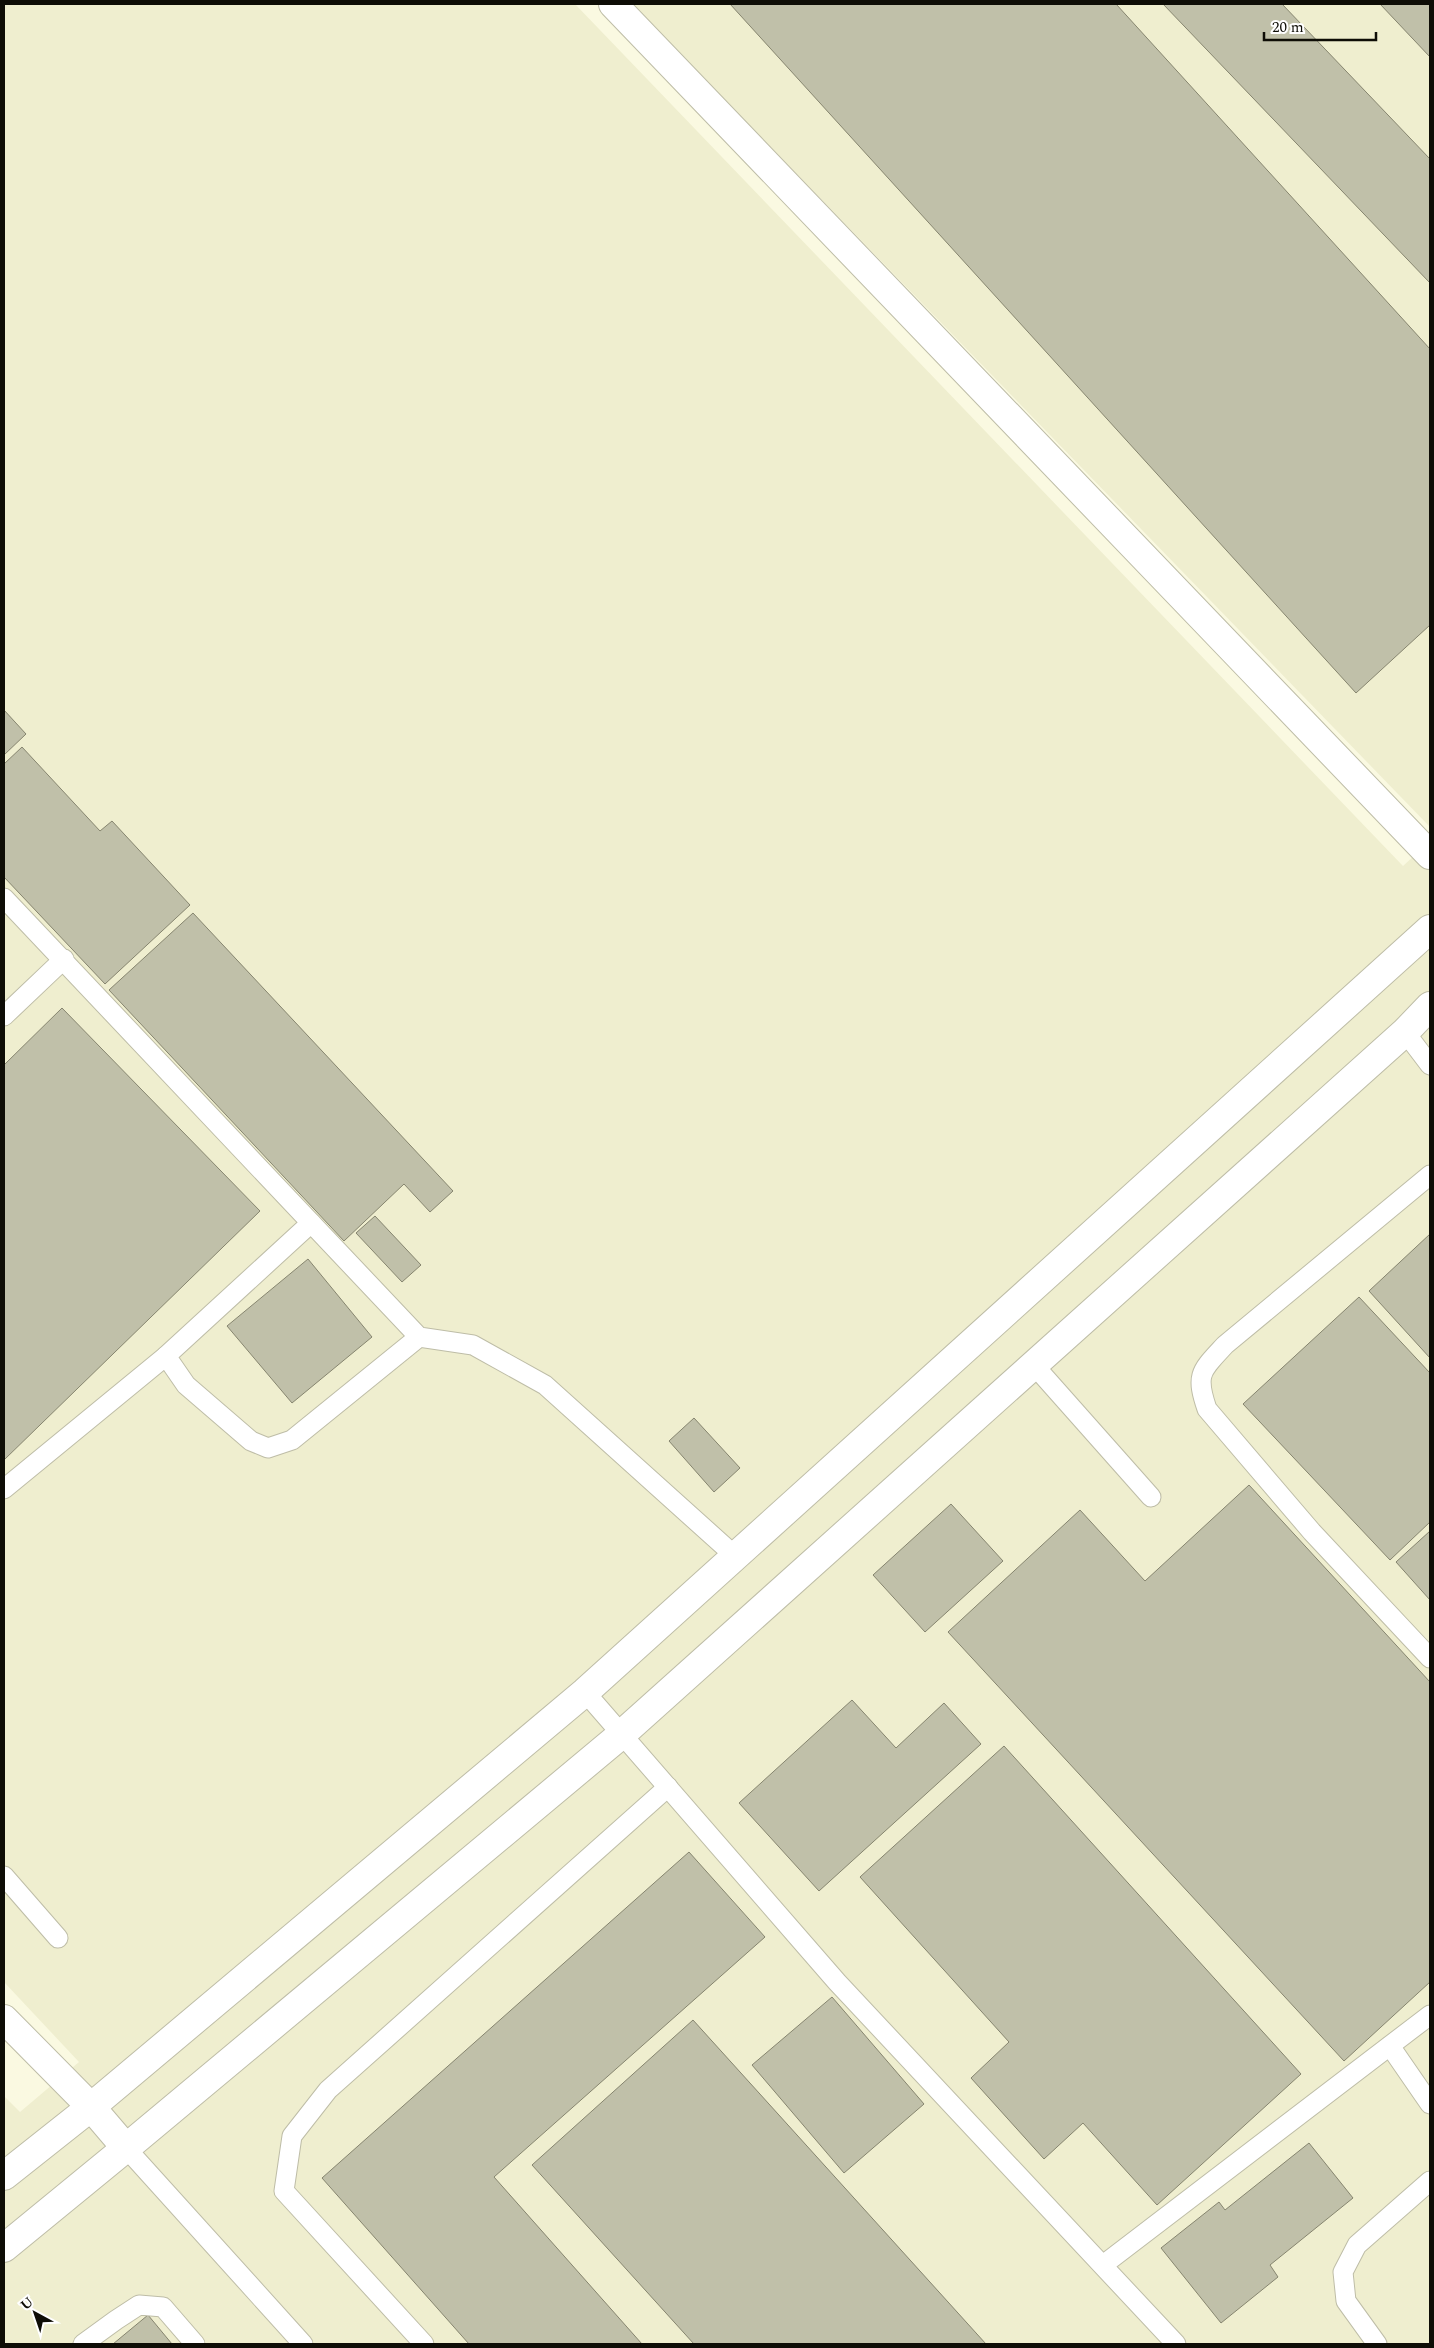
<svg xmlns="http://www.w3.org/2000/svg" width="1434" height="2348" font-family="Spectral,serif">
  <rect width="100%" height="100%" fill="#faf9e1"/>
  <g fill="#efeecf">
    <path d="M 4,4 L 575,4 L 1403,866 L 1430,841 L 1430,2344 L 4,2344 L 4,2096 L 20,2112 L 79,2062 L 4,1982 Z"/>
    <path d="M 632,4 L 1430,4 L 1430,827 Z"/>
  </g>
  <g fill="#c0c0a9" stroke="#86856f">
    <path d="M 730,4 L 1116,4 L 1430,349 L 1430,625 L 1356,693 Z"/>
    <path d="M 1163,4 L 1282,4 L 1430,159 L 1430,283 Z"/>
    <path d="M 1380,4 L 1430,4 L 1430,57 Z"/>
    <path d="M 4,710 L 26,734 L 4,755 Z"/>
    <path d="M 22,747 L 100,831 L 112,821 L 190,905 L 105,984 L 4,877 L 4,764 Z"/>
    <path d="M 193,913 L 453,1191 L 430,1212 L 404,1184 L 344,1241 L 109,990 Z"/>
    <path d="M 62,1008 L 260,1211 L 4,1460 L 4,1065 Z"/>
    <path d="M 375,1216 L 421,1265 L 402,1282 L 356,1233 Z"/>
    <path d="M 1430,1234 L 1430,1358 L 1369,1291 Z"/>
    <path d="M 308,1259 L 372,1337 L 292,1403 L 227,1326 Z"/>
    <path d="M 1359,1297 L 1430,1373 L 1430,1522 L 1390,1560 L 1243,1404 Z"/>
    <path d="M 694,1418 L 740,1468 L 714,1492 L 669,1441 Z"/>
    <path d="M 1249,1485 L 1430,1682 L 1430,1982 L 1344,2061 L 948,1632 L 1080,1510 L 1145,1581 Z"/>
    <path d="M 951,1504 L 1003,1561 L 925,1632 L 873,1575 Z"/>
    <path d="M 1430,1531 L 1430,1600 L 1396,1562 Z"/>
    <path d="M 852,1700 L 896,1748 L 944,1703 L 981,1744 L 819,1891 L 739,1803 Z"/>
    <path d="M 1004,1746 L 1301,2074 L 1157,2205 L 1083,2123 L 1044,2159 L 971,2078 L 1009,2042 L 860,1877 Z"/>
    <path d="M 689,1852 L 765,1937 L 494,2177 L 642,2344 L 469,2344 L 322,2178 Z"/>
    <path d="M 832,1997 L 924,2104 L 844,2173 L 752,2065 Z"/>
    <path d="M 693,2020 L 986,2344 L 694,2344 L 532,2165 Z"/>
    <path d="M 1309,2143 L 1353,2198 L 1270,2265 L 1278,2277 L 1221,2323 L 1161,2248 L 1219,2202 L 1225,2210 Z"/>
    <path d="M 148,2315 L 172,2344 L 113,2344 Z"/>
  </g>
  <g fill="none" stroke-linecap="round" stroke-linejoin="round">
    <g stroke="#bebda7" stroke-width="21">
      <g id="service">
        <path d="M 4,898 L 419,1337 L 473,1345 L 545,1385 L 735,1556"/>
        <path d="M 4,1016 L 64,959"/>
        <path d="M 1405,1032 L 1430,1065"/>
        <path d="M 1430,1175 L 1225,1345 C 1201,1371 1195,1374 1207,1409 L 1312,1532 L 1430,1658"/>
        <path d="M 311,1223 L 166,1356 L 186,1385 L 251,1441 L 268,1448 L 292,1440 L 419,1337"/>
        <path d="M 1033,1364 L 1151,1497"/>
        <path d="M 4,1489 L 166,1356"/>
        <path d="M 585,1692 L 837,1982 L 1176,2344"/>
        <path d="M 4,1876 L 58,1938"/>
        <path d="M 1390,2046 L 1430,2104"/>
        <path d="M 126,2148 L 303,2344"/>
        <path d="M 1103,2265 L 1430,2015"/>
        <path d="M 83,2344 L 116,2320 L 139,2305 L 163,2307 L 195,2344"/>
        <path d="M 424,2344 L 284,2191 L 292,2136 L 328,2090 L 668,1787"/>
        <path d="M 1377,2344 L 1346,2301 L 1343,2272 L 1357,2245 L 1430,2181"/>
      </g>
    </g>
    <g stroke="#bebda7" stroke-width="30">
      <g id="minor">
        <path d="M 613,4 L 1430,855"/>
        <path d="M 91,2107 L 585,1692 L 1430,929"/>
        <path d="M 126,2148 L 622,1734 L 1405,1032 L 1430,1006"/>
      </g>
    </g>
    <g stroke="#bebda7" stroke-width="30">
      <g id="tertiary">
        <path d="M 4,2019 L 91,2107 L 126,2148 L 4,2248"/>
        <path d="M 4,2176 L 91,2107"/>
      </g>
    </g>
    <use href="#service" stroke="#fff" stroke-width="19"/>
    <use href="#minor" stroke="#fff" stroke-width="28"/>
    <use href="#tertiary" stroke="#fff" stroke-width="28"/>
  </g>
  <rect width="1434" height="2348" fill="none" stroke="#0e0d06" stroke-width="10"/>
  <g transform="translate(35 2313) rotate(320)" stroke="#ffffff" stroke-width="4" paint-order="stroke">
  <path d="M0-4L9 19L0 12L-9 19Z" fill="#0e0d06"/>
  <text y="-8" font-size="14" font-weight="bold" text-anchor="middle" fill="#0e0d06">U</text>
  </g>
  <path d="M1264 32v8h112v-8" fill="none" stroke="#0e0d06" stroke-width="2.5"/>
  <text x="1272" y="32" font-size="15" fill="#0e0d06" stroke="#ffffff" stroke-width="4" paint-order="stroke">20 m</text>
</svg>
